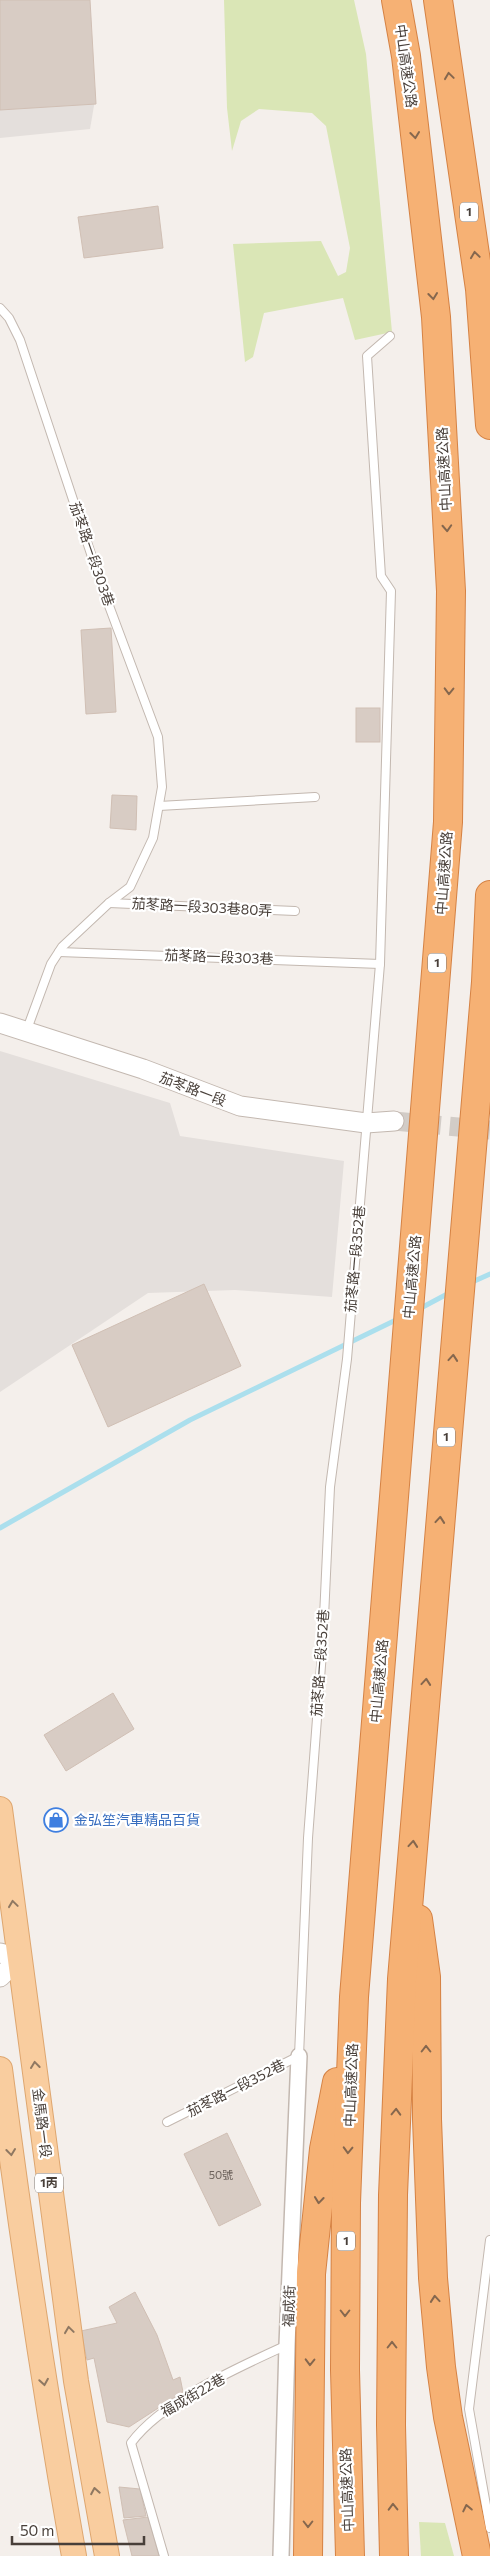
<svg xmlns="http://www.w3.org/2000/svg" width="490" height="2556" font-family="Commissioner,'Noto Sans TC',sans-serif">
  <rect width="100%" height="100%" fill="#f4efeb"/>
  <g fill="#e4dfdc">
    <path d="M 0,0 L 95,100 L 90,129 L 0,138 Z"/>
    <path d="M 0,1051 L 170,1103 L 180,1136 L 344,1161 L 332,1297 L 235,1290 L 148,1293 L 0,1392 Z"/>
  </g>
  <g fill="#dae6b6">
    <path d="M 224,0 L 354,0 L 366,54 L 392,332 L 355,340 L 343,298 L 264,313 L 253,357 L 245,362 L 233,244 L 321,241 L 338,276 L 346,272 L 350,248 L 326,126 L 312,113 L 259,109 L 241,121 L 232,151 L 227,108 Z"/>
    <path d="M 419,2522 L 445,2523 L 454,2556 L 421,2556 Z"/>
  </g>
  <g fill="none" stroke-linecap="round" stroke-linejoin="round">
    <g stroke="#abdfed" stroke-width="5">
      <path d="M 470,1283 L 490,1274"/>
      <path d="M 419,1309 L 451,1292"/>
      <path d="M 0,1528 L 190,1420 L 400,1318"/>
    </g>
  </g>
  <g fill="#d8ccc4" stroke="#d0bfb4">
    <path d="M 0,0 L 90,0 L 96,104 L 0,110 Z"/>
    <path d="M 158,206 L 163,248 L 84,258 L 78,217 Z"/>
    <path d="M 111,628 L 116,712 L 86,714 L 81,630 Z"/>
    <rect x="356" y="708" width="24" height="34"/>
    <path d="M 112,795 L 137,796 L 136,830 L 110,828 Z"/>
    <path d="M 204,1284 L 241,1366 L 108,1427 L 72,1345 Z"/>
    <path d="M 113,1693 L 134,1729 L 66,1771 L 44,1735 Z"/>
    <path d="M 227,2133 L 261,2205 L 219,2226 L 184,2154 Z"/>
    <path d="M 135,2292 L 157,2335 L 173,2380 L 180,2377 L 183,2392 L 129,2427 L 107,2422 L 94,2358 L 87,2360 L 81,2331 L 117,2323 L 109,2307 Z"/>
    <path d="M 119,2487 L 140,2489 L 146,2516 L 124,2518 Z"/>
    <path d="M 148,2517 L 159,2556 L 132,2556 L 123,2520 Z"/>
  </g>
  <g fill="none" stroke-linecap="round" stroke-linejoin="round">
    <path stroke="#d2ccc7" stroke-width="19" stroke-dasharray="19 9" stroke-linecap="butt" d="M 394,1121 L 490,1130"/>
    <g stroke="#c3b8b0" stroke-width="10">
      <g id="service">
        <path d="M 0,308 L 9,318 L 20,340 L 102,587 L 158,737 L 162,787 L 153,838 L 130,887 L 109,903 L 62,947 L 51,964 L 26,1032"/>
        <path d="M 159,806 L 315,797"/>
        <path d="M 109,903 L 295,911"/>
        <path d="M 59,952 L 380,964"/>
        <path d="M 167,2122 L 299,2056 L 308,1838 L 323,1639 L 330,1487 L 347,1359 L 380,964 L 391,591 L 381,576 L 367,356 L 390,336"/>
        <path d="M 490,2240 L 469,2409 L 490,2528"/>
        <path d="M 164,2556 L 131,2443 C 162,2401 239,2367 287,2345"/>
      </g>
    </g>
    <g stroke="#c3b8b0" stroke-width="18">
      <path id="minor" d="M 281,2556 L 287,2345 L 299,2056"/>
    </g>
    <g stroke="#c3b8b0" stroke-width="21">
      <g id="tertiary">
        <path d="M 0,1023 L 143,1069 L 240,1106 L 366,1123 L 394,1121"/>
        <path d="M 0,1953 L 20,1958"/>
        <path d="M 0,1977 L 20,1958"/>
      </g>
    </g>
    <g stroke="#dea66f" stroke-width="26">
      <g id="primary">
        <path d="M 0,1809 L 76,2381 L 107,2556"/>
        <path d="M 0,2069 C 21,2232 45,2394 74,2556"/>
      </g>
    </g>
    <g stroke="#d58244" stroke-width="30">
      <g id="motorway">
        <path d="M 438,0 L 480,289 L 490,425"/>
        <path d="M 418,1919 L 426,1977 L 427,2119 L 433,2278 L 441,2367 L 448,2417 L 477,2556"/>
        <path d="M 308,2556 L 311,2274 L 324,2149 L 337,2082"/>
        <path d="M 350,2556 L 345,2370 L 346,2203 L 354,1997 L 448,822 L 451,591 L 436,317 L 406,56 L 396,0"/>
        <path d="M 394,2556 L 391,2425 L 393,2195 L 402,1979 L 486,982 L 490,895"/>
      </g>
    </g>
    <use href="#service" stroke="#fff" stroke-width="8"/>
    <use href="#minor" stroke="#fff" stroke-width="15"/>
    <use href="#tertiary" stroke="#fff" stroke-width="19"/>
    <use href="#primary" stroke="#f9cd9f" stroke-width="24"/>
    <use href="#motorway" stroke="#f6b174" stroke-width="28"/>
  </g>
  <defs><path id="oneway-chevron" d="M-2-3.5L2.5 0L-2 3.5" fill="none" stroke-width="1.6" stroke-linecap="round" stroke-linejoin="round" transform="scale(1.25)"/></defs>
  <g stroke="#85674e">
    <use href="#oneway-chevron" transform="translate(449 76) rotate(-98)"/>
    <use href="#oneway-chevron" transform="translate(415 135) rotate(83)"/>
    <use href="#oneway-chevron" transform="translate(475 255) rotate(-98)"/>
    <use href="#oneway-chevron" transform="translate(433 296) rotate(83)"/>
    <use href="#oneway-chevron" transform="translate(447 528) rotate(87)"/>
    <use href="#oneway-chevron" transform="translate(449 691) rotate(91)"/>
    <use href="#oneway-chevron" transform="translate(453 1358) rotate(-85)"/>
    <use href="#oneway-chevron" transform="translate(440 1520) rotate(-85)"/>
    <use href="#oneway-chevron" transform="translate(426 1682) rotate(-85)"/>
    <use href="#oneway-chevron" transform="translate(413 1844) rotate(-85)"/>
    <use href="#oneway-chevron" transform="translate(426 2049) rotate(-90)"/>
    <use href="#oneway-chevron" transform="translate(396 2112) rotate(-88)"/>
    <use href="#oneway-chevron" transform="translate(348 2150) rotate(92)"/>
    <use href="#oneway-chevron" transform="translate(319 2200) rotate(96)"/>
    <use href="#oneway-chevron" transform="translate(435 2299) rotate(-95)"/>
    <use href="#oneway-chevron" transform="translate(345 2313) rotate(90)"/>
    <use href="#oneway-chevron" transform="translate(392 2345) rotate(-90)"/>
    <use href="#oneway-chevron" transform="translate(310 2362) rotate(91)"/>
    <use href="#oneway-chevron" transform="translate(393 2507) rotate(-91)"/>
    <use href="#oneway-chevron" transform="translate(467 2508) rotate(-102)"/>
    <use href="#oneway-chevron" transform="translate(308 2524) rotate(90)"/>
  </g>
  <g stroke="#8f7862">
    <use href="#oneway-chevron" transform="translate(13 1904) rotate(-98)"/>
    <use href="#oneway-chevron" transform="translate(35 2065) rotate(-97)"/>
    <use href="#oneway-chevron" transform="translate(11 2152) rotate(83)"/>
    <use href="#oneway-chevron" transform="translate(69 2330) rotate(-98)"/>
    <use href="#oneway-chevron" transform="translate(44 2382) rotate(81)"/>
    <use href="#oneway-chevron" transform="translate(95 2491) rotate(-100)"/>
  </g>
  <defs>
    <g id="shop-ring" transform="scale(1.25)"><circle r="9.5" fill="#fff" stroke="#3f7fe0" stroke-width="1.5"/><path d="M-5-2.5h2.3a2.7 3.5 0 0 1 5.4 0H5L5.5 6h-11ZM-1.5-2.5h3a1.5 2.3 0 0 0-3 0Z" fill="#3f7fe0"/></g>
  </defs>
  <g fill-rule="evenodd">
    <use href="#shop-ring" x="56" y="1820"/>
  </g>
  <g text-anchor="middle" stroke-width="4.5" stroke-linejoin="round" paint-order="stroke">
    <g font-size="11" fill="#6c625c">
      <text x="221" y="2179">50號</text>
    </g>
    <g fill="#fff" stroke="#7f7974" stroke-width="1">
      <rect x="460" y="202.5" width="18" height="19" rx="4"/>
      <rect x="428" y="953.5" width="18" height="19" rx="4"/>
      <rect x="437" y="1427.5" width="18" height="19" rx="4"/>
      <rect x="35" y="2173.5" width="28" height="19" rx="4"/>
      <rect x="337" y="2231.5" width="18" height="19" rx="4"/>
    </g>
    <g font-size="12" font-weight="bold" fill="#483f39">
      <text x="469" y="216">1</text>
      <text x="437" y="967">1</text>
      <text x="446" y="1441">1</text>
      <text x="49" y="2187">1丙</text>
      <text x="346" y="2245">1</text>
    </g>
    <g font-size="14" fill="#483f39" stroke="#fff">
      <text transform="translate(406 66) rotate(82)" y="5">中山高速公路</text>
      <text transform="translate(444 469) rotate(-93)" y="5">中山高速公路</text>
      <text transform="translate(92 554) rotate(71)" y="5">茄苳路一段303巷</text>
      <text transform="translate(444 873) rotate(-86)" y="5">中山高速公路</text>
      <text transform="translate(202 907) rotate(3)" y="5">茄苳路一段303巷80弄</text>
      <text transform="translate(219 957) rotate(2)" y="5">茄苳路一段303巷</text>
      <text transform="translate(193 1089) rotate(21)" y="5">茄苳路一段</text>
      <text transform="translate(355 1259) rotate(-85)" y="5">茄苳路一段352巷</text>
      <text transform="translate(412 1277) rotate(-85)" y="5">中山高速公路</text>
      <text transform="translate(320 1663) rotate(-86)" y="5">茄苳路一段352巷</text>
      <text transform="translate(379 1681) rotate(-85)" y="5">中山高速公路</text>
      <text transform="translate(351 2085) rotate(-88)" y="5">中山高速公路</text>
      <text transform="translate(236 2088) rotate(-27)" y="5">茄苳路一段352巷</text>
      <text transform="translate(42 2123) rotate(83)" y="5">金馬路一段</text>
      <text transform="translate(289 2306) rotate(-88)" y="5">福成街</text>
      <text transform="translate(193 2395) rotate(-30)" y="5">福成街22巷</text>
      <text transform="translate(347 2490) rotate(-92)" y="5">中山高速公路</text>
    </g>
    <g font-size="14" fill="#366cbe" stroke="#fff" text-anchor="start">
      <text x="74" y="1825">金弘笙汽車精品百貨</text>
    </g>
  </g>
  <path d="M12 2536v8h132v-8" fill="none" stroke="#483f39" stroke-width="2.5"/>
  <text x="20" y="2536" font-size="15" fill="#483f39" stroke="#ffffff" stroke-width="4" paint-order="stroke">50 m</text>
</svg>
